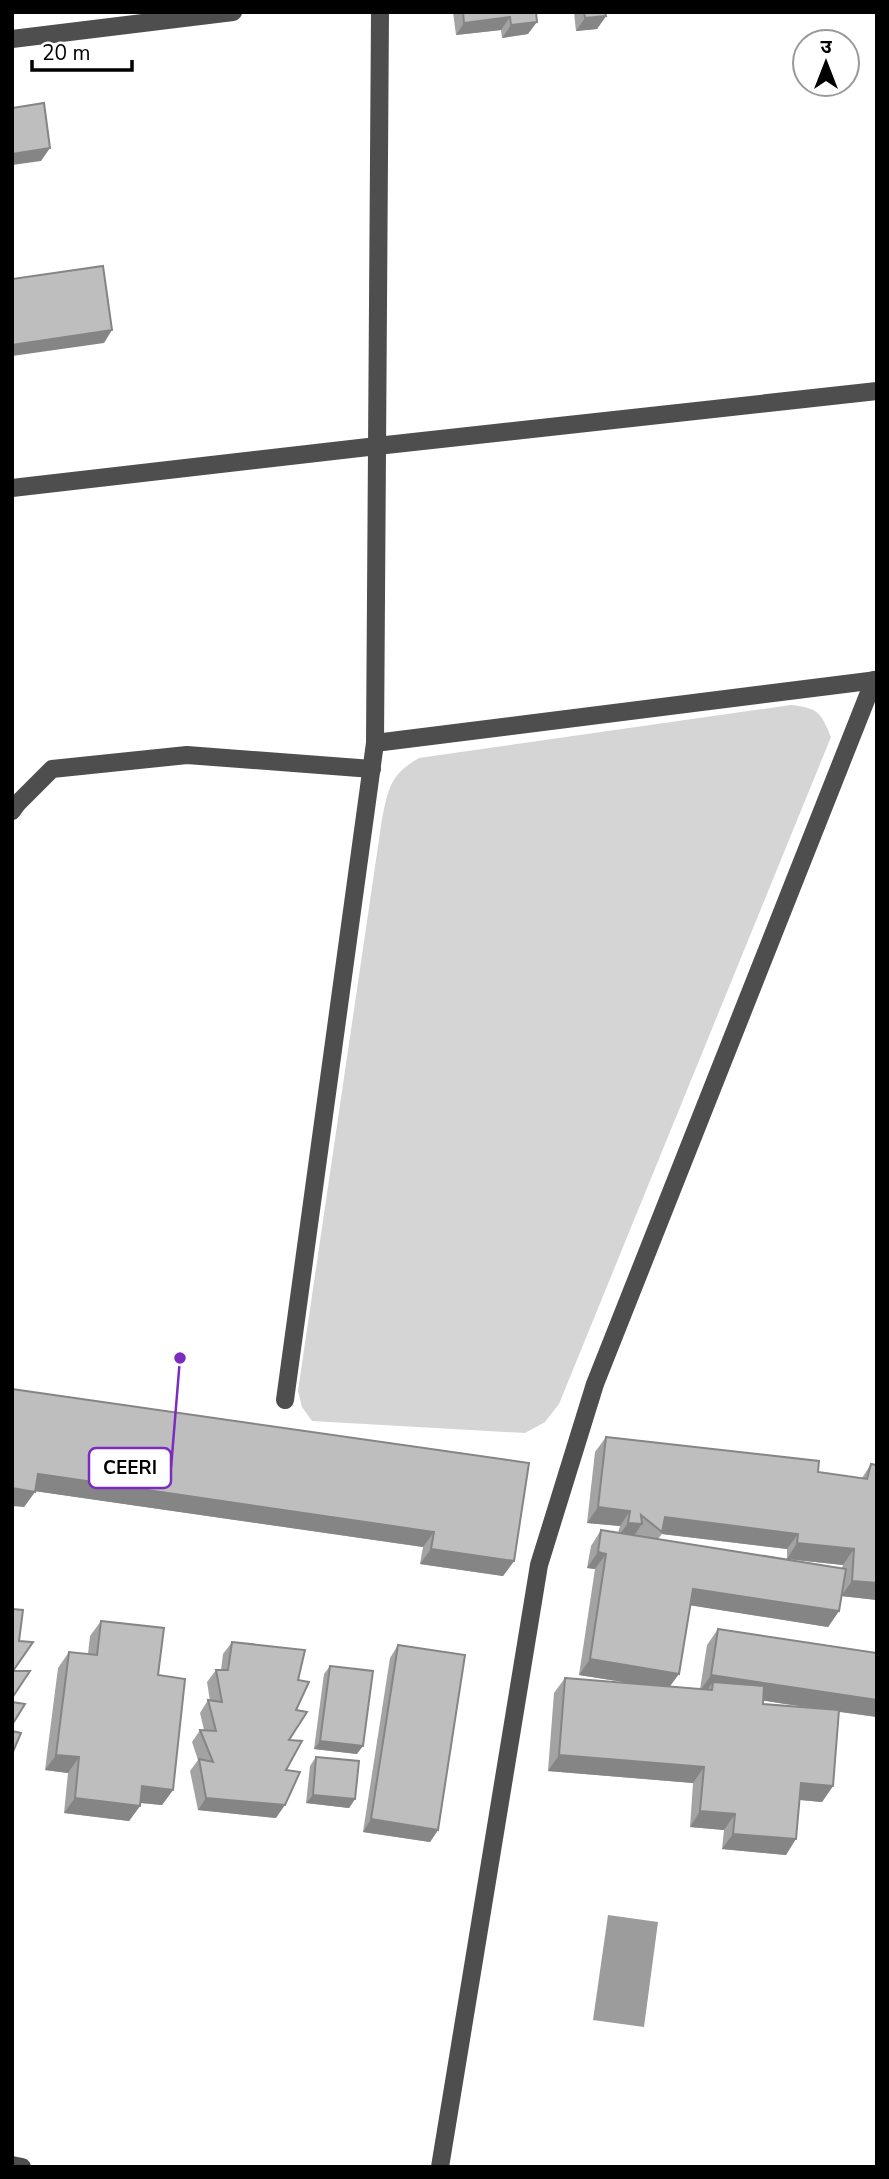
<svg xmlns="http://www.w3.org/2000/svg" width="889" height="2179" font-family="'Nunito Sans','Noto Sans Devanagari',sans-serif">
  <rect width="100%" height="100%" fill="#fff"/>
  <path fill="#d5d5d5" d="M 791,705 C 819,708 821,713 831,737 L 559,1404 L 545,1422 L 525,1433 L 312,1421 L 302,1407 L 298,1391 L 382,819 C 389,787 390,775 419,758 Z"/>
  <path fill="#9c9c9c" d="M 608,1915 L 658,1922 L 644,2027 L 593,2020 Z"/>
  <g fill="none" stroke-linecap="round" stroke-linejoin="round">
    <g stroke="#4e4e4e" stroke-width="18">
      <path d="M 12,39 L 233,12"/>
      <path d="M 12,488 L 377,446 L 877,391"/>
      <path d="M 375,743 L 877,680"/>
      <path d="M 12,811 L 17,804 L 52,769 L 187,755 L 372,769"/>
      <path d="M 285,1400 L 375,743 L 380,12"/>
      <path d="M 12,2165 L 22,2167"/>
      <path d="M 440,2167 L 539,1565 L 595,1384 L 874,680"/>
    </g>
  </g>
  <g fill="#a3a3a3" fill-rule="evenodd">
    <path d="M 453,12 L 536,12 L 528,34 L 502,38 L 501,30 L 456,35 Z"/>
    <path d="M 574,12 L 605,12 L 606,16 L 597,29 L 576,31 Z"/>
    <path d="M 12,1389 L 529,1463 L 514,1561 L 503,1576 L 420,1564 L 423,1547 L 35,1491 L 24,1507 Z"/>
    <path d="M 606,1437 L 818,1472 L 862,1478 L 871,1464 L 877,1465 L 877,1600 L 841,1596 L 839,1611 L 828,1627 L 690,1605 L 670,1686 L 700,1689 L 707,1645 L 718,1629 L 877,1653 L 877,1717 L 839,1712 L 833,1786 L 822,1802 L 800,1800 L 786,1855 L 722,1849 L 724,1830 L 690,1827 L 693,1783 L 548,1771 L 554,1693 L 565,1678 L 629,1683 L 579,1675 L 595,1569 L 587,1568 L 591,1546 L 601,1530 L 618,1533 L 620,1526 L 587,1523 L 595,1452 ZM 662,1534 L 787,1549 L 787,1559 L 843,1565 L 842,1568 L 658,1539 ZM 763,1700 L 784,1704 L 815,1708 L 763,1704 Z"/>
    <path d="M 101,1621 L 158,1675 L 173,1790 L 162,1805 L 140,1803 L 140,1806 L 129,1821 L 64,1813 L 68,1773 L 45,1770 L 58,1668 L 69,1652 L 88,1654 L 90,1636 Z"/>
    <path d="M 232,1642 L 298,1680 L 296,1710 L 289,1740 L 286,1770 L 276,1818 L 198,1810 L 190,1771 L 198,1760 L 192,1742 L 200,1730 L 204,1730 L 200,1713 L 208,1700 L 210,1701 L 207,1682 L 216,1670 L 221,1670 L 223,1654 Z"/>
    <path d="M 398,1645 L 438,1830 L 430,1842 L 363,1832 L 390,1658 Z"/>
    <path d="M 330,1666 L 357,1754 L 314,1749 L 324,1674 Z"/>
    <path d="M 316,1757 L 355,1799 L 349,1808 L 306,1803 L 310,1766 Z"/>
  </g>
  <g fill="#858585">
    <path d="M 606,16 L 597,29 L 576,31 L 585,18 Z"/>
    <path d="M 510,17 L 501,30 L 456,35 L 464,23 Z"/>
    <path d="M 537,22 L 528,34 L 502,38 L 511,25 Z"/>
    <path d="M 50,148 L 41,161 L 12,165 L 12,154 Z"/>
    <path d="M 112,330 L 104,343 L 12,356 L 12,345 Z"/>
    <path d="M 38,1474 L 434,1532 L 423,1547 L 27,1490 Z"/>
    <path d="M 12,1488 L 35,1492 L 24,1507 L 12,1506 Z"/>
    <path d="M 598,1507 L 630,1511 L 620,1526 L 587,1523 Z"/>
    <path d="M 665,1517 L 798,1534 L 787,1549 L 662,1534 Z"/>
    <path d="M 628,1523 L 642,1524 L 631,1540 L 617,1538 Z"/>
    <path d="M 797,1543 L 854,1549 L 843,1565 L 787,1559 Z"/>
    <path d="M 431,1549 L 514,1561 L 503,1576 L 420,1564 Z"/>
    <path d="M 598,1552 L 606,1554 L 595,1569 L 587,1568 Z"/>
    <path d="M 852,1581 L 877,1583 L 877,1600 L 841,1596 Z"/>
    <path d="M 693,1589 L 839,1611 L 828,1627 L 682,1604 Z"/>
    <path d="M 590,1659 L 679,1674 L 668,1689 L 579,1675 Z"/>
    <path d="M 711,1675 L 877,1700 L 877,1717 L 710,1693 L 712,1690 L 713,1682 L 706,1692 L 700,1691 Z"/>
    <path d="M 320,1741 L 363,1746 L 357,1754 L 314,1749 Z"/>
    <path d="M 56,1755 L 79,1757 L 68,1773 L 45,1770 Z"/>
    <path d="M 559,1755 L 704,1767 L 693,1783 L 548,1771 Z"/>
    <path d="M 801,1783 L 833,1786 L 822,1802 L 790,1799 Z"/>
    <path d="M 142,1786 L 173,1790 L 162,1805 L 132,1802 Z"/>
    <path d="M 313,1795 L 355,1799 L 349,1808 L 306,1803 Z"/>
    <path d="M 75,1798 L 140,1806 L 129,1821 L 64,1813 Z"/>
    <path d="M 206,1798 L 285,1805 L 276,1818 L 198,1810 Z"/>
    <path d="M 700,1811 L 735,1814 L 724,1830 L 690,1827 Z"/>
    <path d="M 371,1819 L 438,1830 L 430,1842 L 363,1832 Z"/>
    <path d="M 733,1834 L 796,1839 L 786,1855 L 722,1849 Z"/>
  </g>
  <g fill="#bebebe" stroke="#858585" stroke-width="2">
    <path d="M 463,12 L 536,12 L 537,22 L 511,25 L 510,17 L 464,23 Z"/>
    <path d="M 584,12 L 605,12 L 606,16 L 585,18 Z"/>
    <path d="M 44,103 L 50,148 L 12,154 L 12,108 Z"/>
    <path d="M 103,266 L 112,330 L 12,345 L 12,279 Z"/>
    <path d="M 12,1389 L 529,1463 L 514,1561 L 431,1549 L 434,1532 L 38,1474 L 35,1492 L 12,1488 Z"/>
    <path d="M 606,1437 L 819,1461 L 818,1472 L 867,1479 L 871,1464 L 877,1465 L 877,1583 L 852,1581 L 854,1549 L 797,1543 L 798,1534 L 665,1517 L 662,1532 L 641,1515 L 642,1524 L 628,1523 L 630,1511 L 598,1507 Z"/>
    <path d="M 601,1530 L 846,1569 L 839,1611 L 693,1589 L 679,1674 L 590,1659 L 606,1554 L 598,1552 Z"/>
    <path d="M 12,1609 L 23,1610 L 19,1641 L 33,1642 L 13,1671 L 30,1671 L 12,1698 Z"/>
    <path d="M 101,1621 L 164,1628 L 158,1675 L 185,1679 L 173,1790 L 142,1786 L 140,1806 L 75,1798 L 79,1757 L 56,1755 L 69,1652 L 97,1655 Z"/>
    <path d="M 718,1629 L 877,1653 L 877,1700 L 711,1675 Z"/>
    <path d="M 232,1642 L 305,1650 L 298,1680 L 309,1682 L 296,1710 L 307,1712 L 289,1740 L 302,1741 L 286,1770 L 300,1772 L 285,1805 L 206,1798 L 199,1759 L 213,1762 L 200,1730 L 216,1731 L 208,1700 L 222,1702 L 216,1670 L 228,1670 Z"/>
    <path d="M 398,1645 L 465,1655 L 438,1830 L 371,1819 Z"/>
    <path d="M 330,1666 L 373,1671 L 363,1746 L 320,1741 Z"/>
    <path d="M 565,1678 L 712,1690 L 713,1682 L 764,1686 L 763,1704 L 839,1710 L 833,1786 L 801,1783 L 796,1839 L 733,1834 L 735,1814 L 700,1811 L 704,1767 L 559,1755 Z"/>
    <path d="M 12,1702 L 25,1704 L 12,1725 Z"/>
    <path d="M 12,1731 L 21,1733 L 12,1754 Z"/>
    <path d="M 316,1757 L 359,1761 L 355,1799 L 313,1795 Z"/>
  </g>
  <path fill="none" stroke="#7b2cbf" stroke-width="2.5" d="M180 1358L171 1468"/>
  <circle fill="#7b2cbf" stroke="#fff" stroke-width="2.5" cx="180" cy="1358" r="7"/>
  <rect fill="#fff" stroke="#7b2cbf" stroke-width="2.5" x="89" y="1448" width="82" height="40" rx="7"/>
  <g font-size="19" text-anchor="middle" font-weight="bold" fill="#000">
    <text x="130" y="1474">CEERI</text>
  </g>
  <rect width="889" height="2179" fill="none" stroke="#000000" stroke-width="28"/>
  <g transform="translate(826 63)"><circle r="33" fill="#ffffff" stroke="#999999" stroke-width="2"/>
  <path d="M0-5L12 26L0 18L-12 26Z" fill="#000000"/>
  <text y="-10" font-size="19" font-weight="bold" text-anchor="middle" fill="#000000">उ</text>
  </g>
  <path d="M32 60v10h100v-10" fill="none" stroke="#000000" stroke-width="3.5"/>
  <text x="42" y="60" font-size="21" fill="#000000" stroke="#ffffff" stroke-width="5" paint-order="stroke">20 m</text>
</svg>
